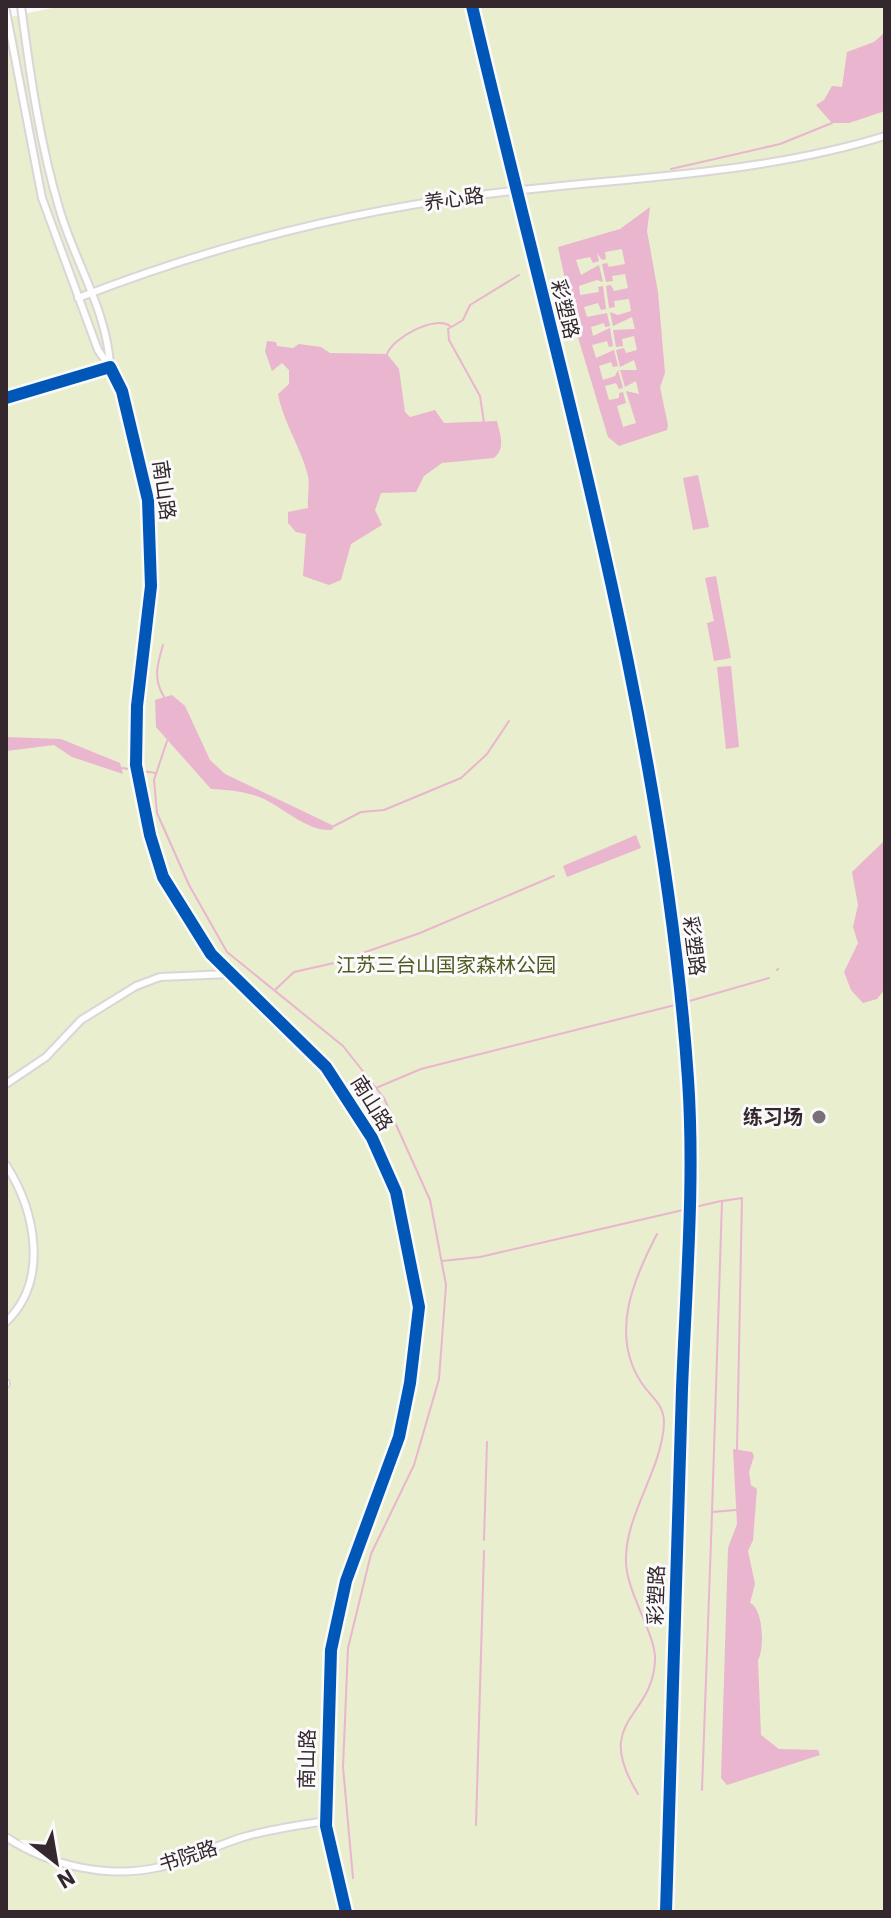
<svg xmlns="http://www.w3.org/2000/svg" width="891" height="1918" font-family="'IBM Plex Sans','Noto Sans SC',sans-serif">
  <rect width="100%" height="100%" fill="#fafafa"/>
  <path fill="#e8eece" d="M 61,6 L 885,6 L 885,1912 L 6,1912 L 6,18 Z"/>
  <g fill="#eab5ce" fill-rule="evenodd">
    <path d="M 885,32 L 885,111 L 849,123 L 832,123 L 816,105 L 824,100 L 832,86 L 842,87 L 847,52 L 874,42 Z"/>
    <path d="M 650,207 L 647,231 L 658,292 L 665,373 L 660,387 L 668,425 L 667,430 L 619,446 L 608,437 L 577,334 L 558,247 L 620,229 ZM 622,249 L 625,264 L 609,267 L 607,263 L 602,264 L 606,282 L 613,281 L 612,276 L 625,274 L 628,288 L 614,291 L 611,285 L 606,286 L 609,308 L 615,307 L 614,301 L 629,299 L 631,311 L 618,315 L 610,312 L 613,326 L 632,317 L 635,329 L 613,330 L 616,347 L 623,346 L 622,339 L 634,336 L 637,350 L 626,353 L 624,348 L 616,350 L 620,367 L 634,360 L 637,370 L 620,370 L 625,387 L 636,381 L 639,394 L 626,391 L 636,423 L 623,427 L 617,406 L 626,403 L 623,392 L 619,393 L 619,398 L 609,400 L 605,386 L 616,383 L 619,389 L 623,388 L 618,370 L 615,376 L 603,380 L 599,366 L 611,362 L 613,367 L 618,366 L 614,350 L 596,358 L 592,345 L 607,341 L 609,347 L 613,346 L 610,328 L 593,336 L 591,327 L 604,323 L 605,327 L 610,326 L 607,313 L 587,317 L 584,307 L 598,303 L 601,310 L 606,309 L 603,286 L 598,287 L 599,292 L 580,295 L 579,286 L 597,280 L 603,282 L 599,265 L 581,275 L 576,260 L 590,257 L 593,263 L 599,261 L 597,253 L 602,260 L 606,259 L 605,252 Z"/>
    <path d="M 267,341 L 276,342 L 277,346 L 293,348 L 299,344 L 321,347 L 330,353 L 387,354 L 399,369 L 405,412 L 410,417 L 435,410 L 444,423 L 497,421 C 500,434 506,448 494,458 L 442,463 L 424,476 L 416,492 L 381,493 L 375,510 L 382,525 L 351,544 L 341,580 L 329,585 L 303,576 L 306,534 L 296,532 L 288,523 L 288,512 L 308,508 C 307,498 310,486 308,476 C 301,447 283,422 278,394 L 289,384 L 289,370 L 282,363 L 272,371 L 265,351 Z"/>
    <path d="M 698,475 L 709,527 L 693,530 L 683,478 Z"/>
    <path d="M 716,576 L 731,658 L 714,661 L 707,623 L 714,621 L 705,578 Z"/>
    <path d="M 731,666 L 739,747 L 726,749 L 717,667 Z"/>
    <path d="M 172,695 L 185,706 L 210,760 L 225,774 L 334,826 L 332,830 C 308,832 284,808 262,798 C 244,791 229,790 211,789 L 156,727 L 155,700 Z"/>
    <path d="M 6,737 L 61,739 L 120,763 L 123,774 L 72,757 L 54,745 L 6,751 Z"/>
    <path d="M 636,835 L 641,848 L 567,877 L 563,866 Z"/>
    <path d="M 885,840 L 885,989 L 877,999 L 863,1003 L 851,990 L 844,972 L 858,943 L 853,927 L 858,905 L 852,872 Z"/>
    <path d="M 733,1449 L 752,1452 L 754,1456 L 749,1472 L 751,1485 L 757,1489 L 753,1540 L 748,1551 L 755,1584 L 750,1603 C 763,1608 765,1648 758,1660 L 761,1735 L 779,1749 L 818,1750 L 820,1755 L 727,1785 L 721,1778 L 728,1548 L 737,1524 Z"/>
  </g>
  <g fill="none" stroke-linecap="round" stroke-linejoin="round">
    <g stroke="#eab5ce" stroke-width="2">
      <path d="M 671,169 L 780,144 L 832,123"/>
      <path d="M 387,354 C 393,338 434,315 450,326"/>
      <path d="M 484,423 L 480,396 L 449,340 L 448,329 L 463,320 L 470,305 L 519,275"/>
      <path d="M 163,645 C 157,665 153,679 164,697"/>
      <path d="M 167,741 L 154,780 L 157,813 L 189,885 L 227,952 L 343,1046 L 384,1098 L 430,1200 L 446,1285 L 439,1379 L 414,1465 L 371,1554 L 348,1648 L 343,1767 L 353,1878"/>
      <path d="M 122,768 L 156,773"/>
      <path d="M 334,826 L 361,812 L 384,810 L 461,778 L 487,754 L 509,721"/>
      <path d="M 777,970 L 778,969"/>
      <path d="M 276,989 L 294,972 L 334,963 L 420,933 L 554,876"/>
      <path d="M 686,1002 L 769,978"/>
      <path d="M 376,1088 L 421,1069 L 675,1005"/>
      <path d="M 695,1207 L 721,1201"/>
      <path d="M 442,1261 L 480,1257 L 683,1210"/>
      <path d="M 736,1510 L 712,1512 L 722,1201 L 742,1198 L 737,1450"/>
      <path d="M 484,1540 L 487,1442"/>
      <path d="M 702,1790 L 712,1513"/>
      <path d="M 638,1794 C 592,1719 652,1720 655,1661 C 657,1637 627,1593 626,1563 C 624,1515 662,1471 664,1423 C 664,1403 651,1398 641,1382 C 610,1334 633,1280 657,1234"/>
      <path d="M 476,1825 L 484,1551"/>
    </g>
    <g stroke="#dcd5d8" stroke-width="10">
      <g id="minor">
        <path d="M 472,6 C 554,357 663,719 688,1079 C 695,1182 686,1286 682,1389 C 677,1563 671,1738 666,1912"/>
        <path d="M 6,11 L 42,198 L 98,350 L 110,367 C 108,313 75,262 60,211 C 40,145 30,74 21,6"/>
        <path d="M 78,298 C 217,244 365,207 513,191 C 638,177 765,173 885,136"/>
        <path d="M 6,398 L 110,367 L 122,391 L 148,500 L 151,586 L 137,706 L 136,765 L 150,835 L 163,877 L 211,954 L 326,1067 L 372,1138 L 396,1192 L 419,1307 L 410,1383 L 399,1437 L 346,1581 L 331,1650 L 326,1826 L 346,1912"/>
        <path d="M 6,1084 L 46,1057 L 81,1020 L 136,986 L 160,977 L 229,974"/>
        <path d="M 6,1165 C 35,1210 50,1280 6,1322"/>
        <path d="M 6,1383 L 6,1384"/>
        <path d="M 6,1837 C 50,1866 108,1879 160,1867 C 190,1860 218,1844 247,1836 C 273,1829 299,1825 326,1821"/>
      </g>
    </g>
    <use href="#minor" stroke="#fefefe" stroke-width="6"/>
    <g stroke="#fafafa" stroke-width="17">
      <g id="cycleway">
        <path d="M 472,6 C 554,357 663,719 688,1079 C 695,1182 686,1286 682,1389 C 677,1563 671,1738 666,1912"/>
        <path d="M 6,398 L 110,367 L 122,391 L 148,500 L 151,586 L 137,706 L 136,765 L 150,835 L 163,877 L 211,954 L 326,1067 L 372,1138 L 396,1192 L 419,1307 L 410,1383 L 399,1437 L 346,1581 L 331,1650 L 326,1826 L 346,1912"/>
      </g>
    </g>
    <use href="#cycleway" stroke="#0057b8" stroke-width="12"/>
  </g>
  <circle fill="#797175" stroke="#fafafa" stroke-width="3" cx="819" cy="1117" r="8"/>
  <g text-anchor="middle" stroke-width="6" stroke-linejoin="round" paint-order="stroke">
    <g font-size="20" fill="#34272d" stroke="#fafafa">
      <text transform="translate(454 199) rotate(-8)" y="7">养心路</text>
      <text transform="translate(565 309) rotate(76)" y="7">彩塑路</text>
      <text transform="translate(164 490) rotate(82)" y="7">南山路</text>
      <text transform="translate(694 946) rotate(83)" y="7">彩塑路</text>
      <text transform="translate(372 1103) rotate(58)" y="7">南山路</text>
      <text transform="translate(656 1595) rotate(-88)" y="7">彩塑路</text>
      <text transform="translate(307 1759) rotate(-89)" y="7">南山路</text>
      <text transform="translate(188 1856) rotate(-18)" y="7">书院路</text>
    </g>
    <g font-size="20" fill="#535b23" stroke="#fafafa">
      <text x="446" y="972">江苏三台山国家森林公园</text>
    </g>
    <g font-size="20" font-weight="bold" fill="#34272d" stroke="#fafafa" text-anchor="end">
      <text x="803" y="1124">练习场</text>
    </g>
  </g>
  <rect width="891" height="1918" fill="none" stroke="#34272d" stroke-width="16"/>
  <g transform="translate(56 1862) rotate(149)" stroke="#fafafa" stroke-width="6" paint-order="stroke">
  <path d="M0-6L14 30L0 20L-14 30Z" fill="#34272d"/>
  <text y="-12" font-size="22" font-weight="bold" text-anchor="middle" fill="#34272d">N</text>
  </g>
</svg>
